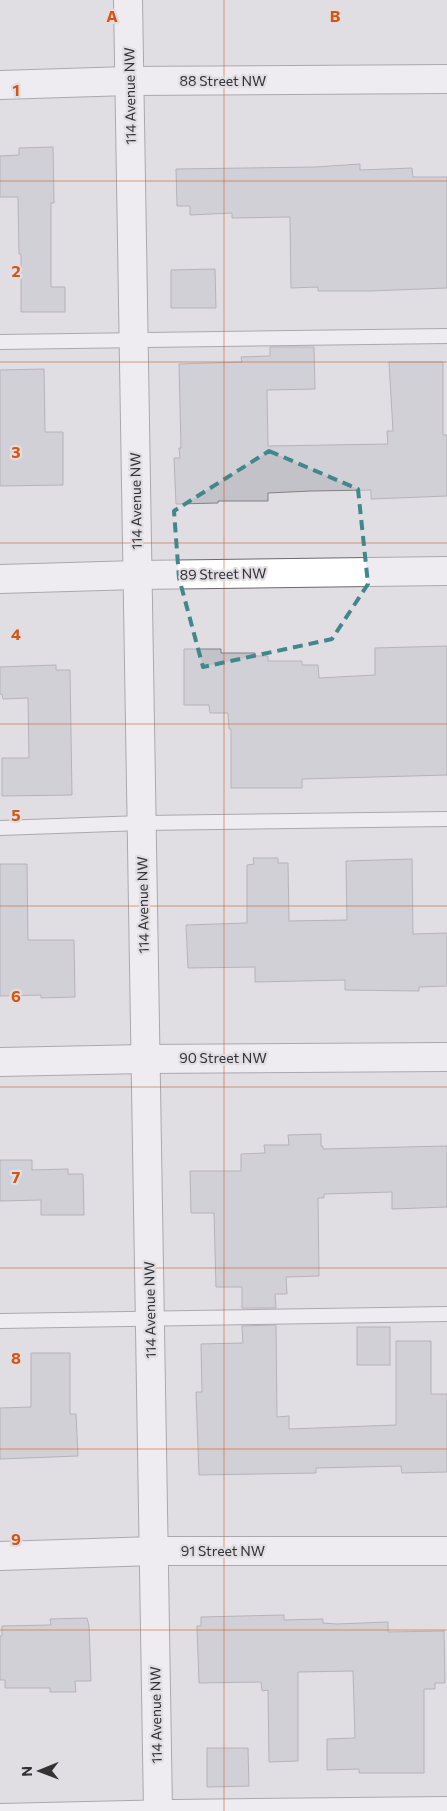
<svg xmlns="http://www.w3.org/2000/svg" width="447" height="1811" font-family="Commissioner,sans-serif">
  <rect width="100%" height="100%" fill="#e0dde3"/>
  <g fill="#c2c2c8" stroke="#828188">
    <path d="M 53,147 L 54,203 L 51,203 L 51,287 L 65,287 L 65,312 L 21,312 L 21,254 L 19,254 L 18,197 L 0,197 L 0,156 L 19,155 L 19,148 Z"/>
    <path d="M 360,164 L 360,170 L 412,168 L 413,177 L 447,177 L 447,288 L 370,291 L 318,291 L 318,287 L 291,288 L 290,217 L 232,218 L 232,213 L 190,215 L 190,206 L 177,206 L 176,169 L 316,167 Z"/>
    <path d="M 215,269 L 216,308 L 171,308 L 171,270 Z"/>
    <path d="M 270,347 L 314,347 L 315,389 L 267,390 L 268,446 L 388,444 L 387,431 L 393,431 L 389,362 L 443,362 L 443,435 L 447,435 L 447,496 L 371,499 L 371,490 L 311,491 L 268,493 L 268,501 L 218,501 L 218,503 L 176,504 L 174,458 L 180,458 L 179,448 L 181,448 L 179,364 L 242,362 L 241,357 L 270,356 Z"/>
    <path d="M 44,369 L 45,432 L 63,432 L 63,485 L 0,486 L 0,370 Z"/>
    <path d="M 447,646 L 447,775 L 302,779 L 302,788 L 231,788 L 231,729 L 229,729 L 228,713 L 210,713 L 209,705 L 184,705 L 184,649 L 221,649 L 221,653 L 255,653 L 255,656 L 268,656 L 268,661 L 302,661 L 302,665 L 318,665 L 319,678 L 375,675 L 375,648 Z"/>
    <path d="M 56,665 L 56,670 L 70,670 L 72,795 L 2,796 L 2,758 L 29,758 L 28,698 L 3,699 L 2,694 L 0,694 L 0,667 Z"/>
    <path d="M 253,858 L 278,858 L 278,863 L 288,863 L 289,921 L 347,920 L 346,861 L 412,859 L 413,934 L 447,933 L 447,986 L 419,987 L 419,991 L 345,990 L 345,980 L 255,982 L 255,967 L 188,968 L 186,925 L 247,923 L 247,865 L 254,864 Z"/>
    <path d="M 0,864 L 27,864 L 28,940 L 74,940 L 75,997 L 41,998 L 41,995 L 0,996 Z"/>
    <path d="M 321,1134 L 321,1146 L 323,1146 L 323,1149 L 447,1146 L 447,1207 L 392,1209 L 392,1192 L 324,1194 L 324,1198 L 318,1198 L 319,1276 L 286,1277 L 287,1294 L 275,1294 L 276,1308 L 242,1308 L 242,1287 L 216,1287 L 214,1213 L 191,1213 L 190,1171 L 241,1171 L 241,1154 L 265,1153 L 264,1145 L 289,1145 L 288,1135 Z"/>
    <path d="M 0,1160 L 32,1160 L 32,1170 L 68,1169 L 68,1174 L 83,1174 L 84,1215 L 41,1215 L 41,1200 L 0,1201 Z"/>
    <path d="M 276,1325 L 277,1417 L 289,1416 L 289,1429 L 396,1425 L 396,1341 L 431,1341 L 431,1394 L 447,1394 L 447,1472 L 402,1473 L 401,1466 L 316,1468 L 316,1473 L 199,1475 L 196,1392 L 202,1392 L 201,1344 L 243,1343 L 242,1326 Z"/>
    <rect x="357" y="1327" width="33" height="38"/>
    <path d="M 31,1353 L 70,1353 L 70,1414 L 76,1414 L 78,1456 L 0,1459 L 0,1408 L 31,1407 Z"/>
    <path d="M 284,1615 L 284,1620 L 323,1619 L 323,1623 L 337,1624 L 388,1622 L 388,1632 L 444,1631 L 445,1683 L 435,1683 L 435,1689 L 424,1689 L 424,1773 L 359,1773 L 359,1769 L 327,1770 L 327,1739 L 355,1738 L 353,1671 L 298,1672 L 298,1761 L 269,1762 L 268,1690 L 262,1691 L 261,1682 L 199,1683 L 197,1626 L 201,1626 L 201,1617 Z"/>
    <path d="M 87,1618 L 89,1626 L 91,1681 L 75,1681 L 76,1692 L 50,1692 L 50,1688 L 5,1688 L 5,1680 L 0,1680 L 0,1636 L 2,1636 L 2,1626 L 51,1625 L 50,1619 Z"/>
    <path d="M 207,1748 L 248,1748 L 249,1786 L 207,1787 Z"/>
  </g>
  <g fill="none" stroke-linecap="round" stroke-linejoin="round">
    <g stroke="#6b696e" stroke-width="16">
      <g id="lane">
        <path d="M 0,342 L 447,336"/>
        <path d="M 0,828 L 142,823 L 447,819"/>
        <path d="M 0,1321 L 447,1314"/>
        <path d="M 0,1811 L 174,1807 L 447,1804"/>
      </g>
    </g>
    <g stroke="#6b696e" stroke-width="30">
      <g id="street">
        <path d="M 128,0 L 158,1811"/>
        <path d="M 0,85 L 129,81 L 447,79"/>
        <path d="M 0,579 L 137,575 L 447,571"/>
        <path d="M 0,1062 L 145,1059 L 447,1057"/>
        <path d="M 0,1556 L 154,1551 L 447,1551"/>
      </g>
    </g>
    <use href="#lane" stroke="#fff" stroke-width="14"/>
    <use href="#street" stroke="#fff" stroke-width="28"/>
  </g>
  <path d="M0 0H447V1811H0ZM 269,451 L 358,489 L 368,584 L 332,639 L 203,667 L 179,578 L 174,511 Z" fill="#e0dde3" fill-opacity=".55" fill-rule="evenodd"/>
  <path fill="none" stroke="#40888b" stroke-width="4" stroke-dasharray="10 6" stroke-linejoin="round" d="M 269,451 L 358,489 L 368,584 L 332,639 L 203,667 L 179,578 L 174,511 Z"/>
  <path fill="none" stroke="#d65510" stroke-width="1" stroke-opacity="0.55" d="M 224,0 L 224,1811M 0,181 L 447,181M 0,362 L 447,362M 0,543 L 447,543M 0,724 L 447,724M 0,906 L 447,906M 0,1087 L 447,1087M 0,1268 L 447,1268M 0,1449 L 447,1449M 0,1630 L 447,1630"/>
  <g text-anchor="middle" stroke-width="4.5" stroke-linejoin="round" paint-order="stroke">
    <g font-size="14" fill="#333234" stroke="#e0dde3">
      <text x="223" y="86">88 Street NW</text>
      <text transform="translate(130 96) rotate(-91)" y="5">114 Avenue NW</text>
      <text transform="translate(136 501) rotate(-91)" y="5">114 Avenue NW</text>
      <text transform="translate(223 574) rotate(-1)" y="5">89 Street NW</text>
      <text transform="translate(143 905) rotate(-91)" y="5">114 Avenue NW</text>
      <text x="223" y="1063">90 Street NW</text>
      <text transform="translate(150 1310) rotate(-91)" y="5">114 Avenue NW</text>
      <text x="223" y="1556">91 Street NW</text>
      <text transform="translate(156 1715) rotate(-91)" y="5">114 Avenue NW</text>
    </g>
  </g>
  <g font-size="16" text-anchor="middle" font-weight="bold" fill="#d65510" stroke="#e0dde3" stroke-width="4.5" stroke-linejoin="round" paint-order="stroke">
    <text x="112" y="22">A</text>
    <text x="335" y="22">B</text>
    <text x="16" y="96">1</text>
    <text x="16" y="277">2</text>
    <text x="16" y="458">3</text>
    <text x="16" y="640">4</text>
    <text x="16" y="821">5</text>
    <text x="16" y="1002">6</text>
    <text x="16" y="1183">7</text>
    <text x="16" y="1364">8</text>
    <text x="16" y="1545">9</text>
  </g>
  <g transform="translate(40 1771) rotate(269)" stroke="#e0dde3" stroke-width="4" paint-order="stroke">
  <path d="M0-4L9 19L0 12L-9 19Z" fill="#333234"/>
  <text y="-8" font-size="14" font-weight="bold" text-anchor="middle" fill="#333234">N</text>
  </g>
</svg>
